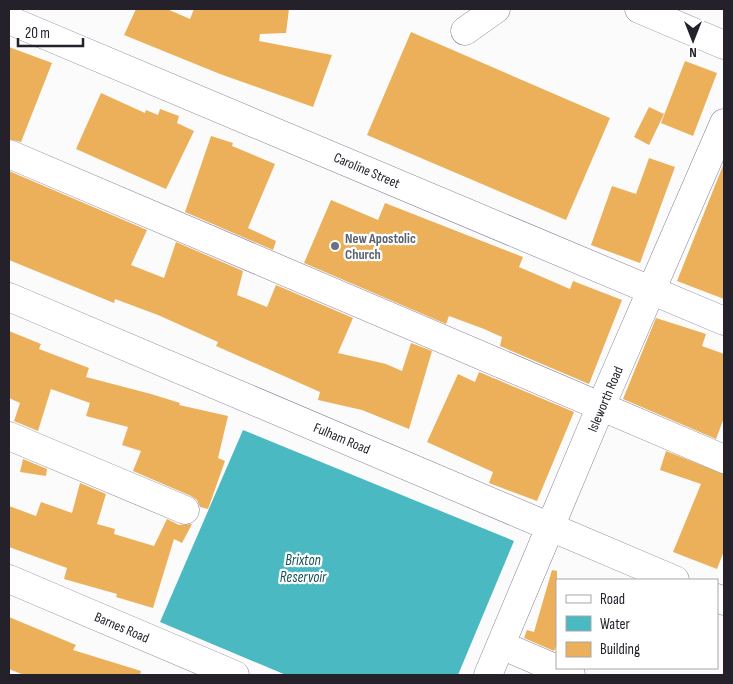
<svg xmlns="http://www.w3.org/2000/svg" width="733" height="684" font-family="'Sofia Sans Condensed',sans-serif">
  <rect width="100%" height="100%" fill="#fbfbfb"/>
  <path fill="#4bb9c2" d="M 243,430 L 514,541 L 458,675 L 286,675 L 160,622 Z"/>
  <g fill="#ebb059">
    <path d="M 136,9 L 167,9 L 190,19 L 194,9 L 289,9 L 286,33 L 260,34 L 259,41 L 332,55 L 313,107 L 220,74 L 124,35 Z"/>
    <path d="M 411,32 L 610,118 L 566,220 L 367,135 Z"/>
    <path d="M 9,47 L 52,63 L 21,142 L 9,139 Z"/>
    <path d="M 685,61 L 717,73 L 693,136 L 661,123 Z"/>
    <path d="M 101,93 L 145,113 L 146,110 L 158,115 L 160,109 L 179,116 L 177,123 L 194,131 L 166,189 L 76,149 Z"/>
    <path d="M 649,107 L 664,114 L 649,145 L 634,137 Z"/>
    <path d="M 211,136 L 233,143 L 232,146 L 275,164 L 248,228 L 276,241 L 273,250 L 185,212 Z"/>
    <path d="M 649,158 L 675,167 L 640,263 L 591,245 L 612,186 L 636,194 Z"/>
    <path d="M 724,163 L 724,299 L 677,281 Z"/>
    <path d="M 9,171 L 147,230 L 131,265 L 164,278 L 176,242 L 243,271 L 237,295 L 267,307 L 276,285 L 353,318 L 338,353 L 386,364 L 402,371 L 411,343 L 432,351 L 409,429 L 362,410 L 318,400 L 320,392 L 216,346 L 218,342 L 158,315 L 115,299 L 114,303 L 9,260 Z"/>
    <path d="M 331,200 L 378,220 L 385,203 L 523,257 L 519,267 L 570,289 L 573,281 L 622,300 L 589,384 L 500,346 L 502,337 L 484,329 L 449,316 L 446,324 L 304,263 Z"/>
    <path d="M 656,318 L 706,334 L 702,346 L 724,354 L 724,418 L 716,439 L 623,399 Z"/>
    <path d="M 9,331 L 41,344 L 39,349 L 89,368 L 86,377 L 151,394 L 180,403 L 179,405 L 228,416 L 218,458 L 225,461 L 208,509 L 200,507 L 197,500 L 191,496 L 133,471 L 141,451 L 122,445 L 128,427 L 86,416 L 90,403 L 51,389 L 38,431 L 14,421 L 20,403 L 9,398 Z"/>
    <path d="M 479,372 L 574,412 L 537,501 L 489,483 L 493,472 L 427,442 L 458,374 L 475,382 Z"/>
    <path d="M 666,451 L 724,474 L 724,551 L 717,569 L 673,552 L 701,484 L 660,470 Z"/>
    <path d="M 23,459 L 47,469 L 46,476 L 20,472 Z"/>
    <path d="M 80,483 L 106,494 L 97,524 L 115,529 L 114,534 L 154,546 L 167,519 L 179,525 L 192,524 L 182,543 L 174,539 L 153,608 L 116,597 L 117,594 L 64,579 L 67,568 L 9,547 L 9,506 L 36,516 L 41,502 L 72,513 Z"/>
    <path d="M 552,570 L 557,571 L 557,644 L 554,651 L 524,638 L 527,630 L 534,632 Z"/>
    <path d="M 9,617 L 76,645 L 73,650 L 141,671 L 140,675 L 24,675 L 9,669 Z"/>
  </g>
  <g fill="none" stroke-linecap="round" stroke-linejoin="round">
    <g stroke="#867d97" stroke-width="29">
      <g id="minor">
        <path d="M 639,9 L 724,45"/>
        <path d="M 9,20 L 724,321"/>
        <path d="M 465,31 L 496,9"/>
        <path d="M 9,154 L 724,459"/>
        <path d="M 9,297 L 675,580"/>
        <path d="M 9,436 L 185,510"/>
        <path d="M 9,579 L 235,675"/>
        <path d="M 717,598 L 724,601"/>
        <path d="M 501,645 L 571,675"/>
        <path d="M 488,675 L 601,406 L 724,123"/>
      </g>
    </g>
    <use href="#minor" stroke="#fff" stroke-width="28"/>
  </g>
  <circle fill="#6b7280" stroke="#fff" stroke-width="2" cx="335" cy="246" r="5"/>
  <g text-anchor="middle" stroke-width="4.5" stroke-linejoin="round" paint-order="stroke">
    <g font-size="14" fill="#24212b" stroke="#fff">
      <text transform="translate(367 170) rotate(23)" y="5">Caroline Street</text>
      <text transform="translate(605 399) rotate(-67)" y="5">Isleworth Road</text>
      <text transform="translate(342 438) rotate(23)" y="5">Fulham Road</text>
      <text transform="translate(122 627) rotate(23)" y="5">Barnes Road</text>
    </g>
    <g font-size="14" font-weight="bold" fill="#5b616d" stroke="#fff" text-anchor="start">
      <text x="345" y="243">New Apostolic<tspan x="345" dy="16">Church</tspan></text>
    </g>
    <g font-size="15" font-style="italic" fill="#125357" stroke="#fff">
      <text x="303" y="565">Brixton<tspan x="303" dy="17">Reservoir</tspan></text>
    </g>
  </g>
  <rect width="733" height="684" fill="none" stroke="#24212b" stroke-width="20"/>
  <rect x="556" y="579" width="162" height="90" fill="#ffffff" stroke="#a7a6aa"/>
  <rect x="566" y="595" width="25" height="8" fill="#ffffff" stroke="#a7a6aa"/>
  <text x="600" y="604" font-size="15" fill="#24212b">Road</text>
  <rect x="566" y="616" width="25" height="15" fill="#4bb9c2" stroke="#a7a6aa"/>
  <text x="600" y="629" font-size="15" fill="#24212b">Water</text>
  <rect x="566" y="642" width="25" height="15" fill="#ebb059" stroke="#a7a6aa"/>
  <text x="600" y="654" font-size="15" fill="#24212b">Building</text>
  <g transform="translate(693 40) rotate(180)" stroke="#ffffff" stroke-width="4" paint-order="stroke">
  <path d="M0-4L9 19L0 12L-9 19Z" fill="#24212b"/>
  <text y="-8" font-size="14" font-weight="bold" text-anchor="middle" fill="#24212b">N</text>
  </g>
  <path d="M18 38v8h65v-8" fill="none" stroke="#24212b" stroke-width="2.5"/>
  <text x="25" y="38" font-size="15" fill="#24212b" stroke="#ffffff" stroke-width="4" paint-order="stroke">20 m</text>
</svg>
